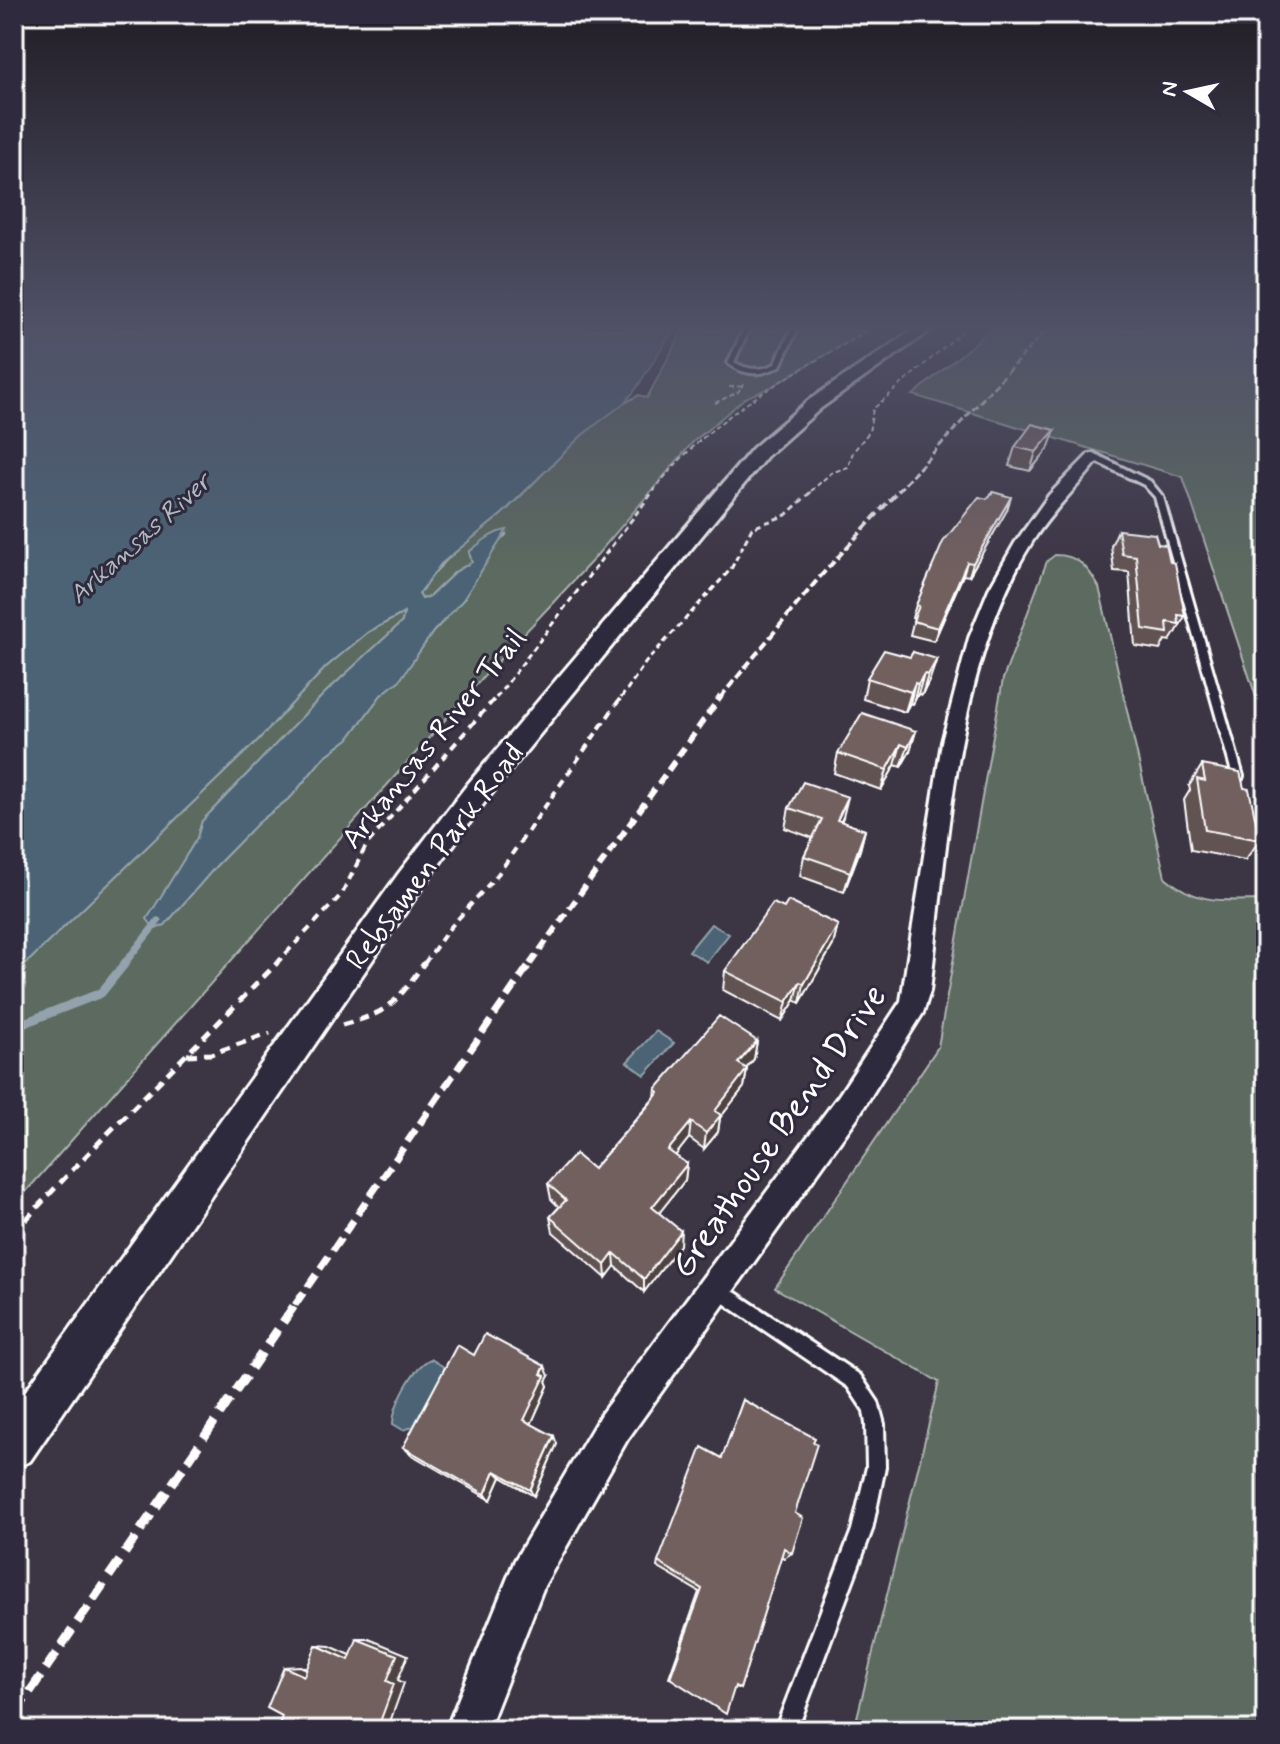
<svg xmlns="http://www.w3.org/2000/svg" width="1280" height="1744" font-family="Mynerve,sans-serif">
  <rect width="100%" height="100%" fill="#3c3544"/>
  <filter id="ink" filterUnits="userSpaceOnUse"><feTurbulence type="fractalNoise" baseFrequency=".0125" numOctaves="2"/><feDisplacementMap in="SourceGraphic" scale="16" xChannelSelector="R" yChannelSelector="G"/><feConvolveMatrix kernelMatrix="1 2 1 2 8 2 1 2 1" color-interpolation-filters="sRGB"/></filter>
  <g filter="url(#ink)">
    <g fill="#5b6b61" stroke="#adb5b0" stroke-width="2">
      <path d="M 683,330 L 866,330 L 771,387 L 745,398 L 693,442 L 591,562 L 476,685 L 14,1205 L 14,975 L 259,739 L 326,667 L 368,632 L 404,613 L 402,622 L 325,693 L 202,821 L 197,838 L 148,919 L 155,929 L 165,925 L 216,866 L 259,822 L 292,796 L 324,757 L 348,739 L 381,695 L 400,679 L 433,632 L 463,600 L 496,545 L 506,535 L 498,532 L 469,552 L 472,562 L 455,572 L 429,597 L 422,599 L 419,594 C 440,559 473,539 503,513 C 548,472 584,423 639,395 L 647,398 Z"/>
      <path d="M 990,330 L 1266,330 L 1266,727 L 1183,477 L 913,395 Z"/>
      <path d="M 1055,555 C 1079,555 1088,568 1099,587 L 1165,877 C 1198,906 1225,900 1266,900 L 1266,1730 L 854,1730 L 939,1382 L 775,1288 L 938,1047 L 1003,679 L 1047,561 Z"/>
    </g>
    <g fill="#4b6474" stroke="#93a2ac" stroke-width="2">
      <path d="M 14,330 L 673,330 L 634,392 L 624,403 L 581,436 L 502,514 L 441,564 L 419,594 L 422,599 L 429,597 L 455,572 L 472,562 L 469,552 C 480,543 492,532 507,530 L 463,600 L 433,632 L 400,680 L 381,695 L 348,739 L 324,757 L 292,796 L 259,822 L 216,866 L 165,925 L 155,929 L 147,919 L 197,838 L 202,821 L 325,693 L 402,622 L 404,613 L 368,632 L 326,667 L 259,739 L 14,975 Z"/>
      <path d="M 711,924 L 729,934 L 707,962 L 689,951 Z"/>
      <path d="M 656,1031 L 674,1043 L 645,1075 L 627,1062 Z"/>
      <path d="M 431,1359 L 444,1367 L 446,1378 L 438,1394 L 430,1396 L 413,1427 L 403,1430 L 393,1424 C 393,1406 413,1366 431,1359 Z"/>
    </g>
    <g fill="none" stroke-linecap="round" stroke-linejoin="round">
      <path stroke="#93a2ac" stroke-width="7" d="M 124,964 L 158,921"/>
      <path stroke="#93a2ac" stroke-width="9" d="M 14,1027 L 101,993 L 126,962"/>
      <g stroke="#fff" stroke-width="6">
        <g id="service">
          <path d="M 743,330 L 749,330 L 734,362 C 748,371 761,371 775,364 L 791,330 L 797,330 L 780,366 C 762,376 744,376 728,363 Z"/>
          <path d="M 1091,455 L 1097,455 L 1150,481 L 1163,497 L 1243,776 L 1242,779 L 1234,779 L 1233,776 L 1155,497 L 1144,485 L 1091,459 Z"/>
          <path d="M 718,1281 L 860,1375 L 878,1402 L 884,1424 L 885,1467 L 872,1530 L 797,1730 L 775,1730 L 852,1530 L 867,1467 L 866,1424 L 864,1411 L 848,1387 L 712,1295 L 710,1289 L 712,1283 Z"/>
        </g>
      </g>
      <g stroke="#fff" stroke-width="6">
        <path id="minor" d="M 1094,453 L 1101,457 C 1079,486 1052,510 1032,542 C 955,664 947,849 930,991 L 923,1013 L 859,1115 L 627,1440 L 544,1586 L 488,1730 L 446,1730 L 515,1560 L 601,1414 L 839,1095 L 901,1001 L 942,742 L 969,638 L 989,589 L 1015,543 L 1049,495 L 1089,454 Z"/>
      </g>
      <g stroke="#fff" stroke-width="6">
        <path id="tertiary" d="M 913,330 L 931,330 L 821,408 L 767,456 L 487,799 L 421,889 L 30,1461 L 14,1468 L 14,1407 L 399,873 L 467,785 L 753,448 L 809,400 Z"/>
      </g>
      <g stroke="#fff" stroke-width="2" stroke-dasharray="5 3" stroke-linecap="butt">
        <path d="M 729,387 L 744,386"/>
        <path d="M 715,403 L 738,392 L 744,384"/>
        <path d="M 653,491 C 714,413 786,378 870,330"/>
        <path d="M 811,491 L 831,473 L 848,467 L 853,452 L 869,432 L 873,409 L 964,330"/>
      </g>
      <g stroke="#fff" stroke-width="3" stroke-dasharray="6 4" stroke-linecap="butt">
        <path d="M 496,698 L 655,489"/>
        <path d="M 621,698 L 646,662 L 731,569 L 752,528 L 786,515 L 814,489"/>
      </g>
      <g stroke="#fff" stroke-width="4" stroke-dasharray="8 6" stroke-linecap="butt">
        <path d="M 276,964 L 342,894 L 367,844 L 497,696"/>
        <path d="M 424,964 L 448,930 L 498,874 L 622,696"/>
      </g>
      <g stroke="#fff" stroke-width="5" stroke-dasharray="10 7" stroke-linecap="butt">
        <path d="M 342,1025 C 393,1011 395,1003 425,962"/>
        <path d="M 187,1055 L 211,1054 L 270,1033"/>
        <path d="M 14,1233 C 98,1139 190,1053 278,962"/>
      </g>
      <use href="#service" fill="#2f2a3d" fill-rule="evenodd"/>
      <use href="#minor" fill="#2f2a3d" fill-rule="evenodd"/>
      <use href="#tertiary" fill="#2f2a3d" fill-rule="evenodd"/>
      <path stroke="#fff" stroke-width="3" stroke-dasharray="7 3" stroke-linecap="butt" d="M 898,491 L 1046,330"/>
      <path stroke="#fff" stroke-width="4" stroke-dasharray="9 4" stroke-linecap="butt" d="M 720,698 L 818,579 L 900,489"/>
      <path stroke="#fff" stroke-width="6" stroke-dasharray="11 6" stroke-linecap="butt" d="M 530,964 L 721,696"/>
      <path stroke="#fff" stroke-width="7" stroke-dasharray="15 7" stroke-linecap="butt" d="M 295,1305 L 531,962"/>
      <path stroke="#fff" stroke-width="9" stroke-dasharray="19 9" stroke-linecap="butt" d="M 14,1715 L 296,1303"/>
    </g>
    <g fill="#625352" stroke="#fff" stroke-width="2">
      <path d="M 1055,430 L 1048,449 L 1030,471 L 1009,466 L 1015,447 Z"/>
      <path d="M 1007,510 L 969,576 L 963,575 L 934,641 L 910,635 L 914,619 L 912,618 L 916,605 Z"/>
      <path d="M 1118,530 L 1158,544 L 1185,616 L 1176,633 L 1175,633 L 1170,641 L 1165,640 L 1160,650 L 1135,646 L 1129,572 L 1114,571 L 1111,546 Z"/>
      <path d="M 913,652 L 930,679 L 922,695 L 918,694 L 913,704 L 910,703 L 905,712 L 863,699 L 867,678 L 910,657 Z"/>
      <path d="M 916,731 L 910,751 L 901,767 L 895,765 L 881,790 L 834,773 L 838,753 Z"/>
      <path d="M 1202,765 L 1244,788 L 1260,840 L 1245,860 L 1191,850 L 1184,800 L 1190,790 L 1189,786 Z"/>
      <path d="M 789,808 L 843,817 L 841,822 L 865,830 L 860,850 L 844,892 L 800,876 L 804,856 L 813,838 L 785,828 Z"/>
      <path d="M 784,908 L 838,925 L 833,945 L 800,1003 L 795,1000 L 782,1021 L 723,990 L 725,971 Z"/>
      <path d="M 757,1041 L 754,1059 L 746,1068 L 747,1069 L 744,1087 L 720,1118 L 718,1132 L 704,1149 L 689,1138 L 675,1156 L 687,1164 L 685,1180 L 659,1213 L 680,1245 L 644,1292 L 615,1266 L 606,1278 L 553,1232 L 550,1217 L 559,1207 L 551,1199 L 548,1184 L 593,1169 L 655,1097 L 656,1089 Z"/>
      <path d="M 549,1376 L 546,1381 L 548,1386 L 531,1424 L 557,1444 L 534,1496 L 501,1477 L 491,1500 L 412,1455 L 403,1447 Z"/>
      <path d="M 743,1400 L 795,1513 L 792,1553 L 784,1558 L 781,1556 L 740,1689 L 735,1687 L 670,1678 L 669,1677 L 699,1592 L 657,1567 L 658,1562 L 722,1458 Z"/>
    </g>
    <g fill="#504342" stroke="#fff" stroke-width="2">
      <path d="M 1055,430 L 1048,449 L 1030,471 L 1036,452 Z"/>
      <path d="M 1011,497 L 1007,510 L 969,576 L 973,563 Z"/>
      <path d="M 967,562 L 963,575 L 934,641 L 938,628 Z"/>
      <path d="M 937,659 L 930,679 L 922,695 L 928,675 Z"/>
      <path d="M 924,674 L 918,694 L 913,704 L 918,684 Z"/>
      <path d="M 915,683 L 910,703 L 905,712 L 911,692 Z"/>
      <path d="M 916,731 L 910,751 L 901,767 L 908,747 Z"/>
      <path d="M 901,744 L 895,765 L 881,790 L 887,770 Z"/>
      <path d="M 848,797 L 843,817 L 832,841 L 837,820 Z"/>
      <path d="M 865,830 L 860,850 L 844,892 L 850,872 Z"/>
      <path d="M 838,925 L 833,945 L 800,1003 L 804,984 Z"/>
      <path d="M 800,982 L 795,1000 L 782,1021 L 787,1002 Z"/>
      <path d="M 757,1041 L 754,1059 L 736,1081 L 738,1063 Z"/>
      <path d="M 747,1069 L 744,1087 L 720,1118 L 718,1132 L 704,1149 L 706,1133 L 715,1111 Z"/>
      <path d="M 691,1122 L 689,1138 L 667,1166 L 668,1150 Z"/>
      <path d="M 687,1164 L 685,1180 L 652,1222 L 652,1207 Z"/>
      <path d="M 681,1231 L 680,1245 L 644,1292 L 644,1279 Z"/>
      <path d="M 614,1253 L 615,1266 L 606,1278 L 605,1265 Z"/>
      <path d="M 545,1366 L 549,1376 L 546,1381 L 548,1386 L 529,1429 L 524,1420 Z"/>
      <path d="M 554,1436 L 557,1444 L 534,1496 L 530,1490 Z"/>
      <path d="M 495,1471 L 501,1477 L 491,1500 L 485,1494 Z"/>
      <path d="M 357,1639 L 369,1639 L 408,1655 L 398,1680 L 404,1683 L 387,1730 L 377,1730 L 387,1681 Z"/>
      <path d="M 316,1645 L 330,1646 L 362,1660 L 349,1660 Z"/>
      <path d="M 300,1666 L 318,1674 L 304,1676 L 284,1667 Z"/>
    </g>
    <g fill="#72605f" stroke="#fff" stroke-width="2">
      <path d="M 1032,424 L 1055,430 L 1036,452 L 1015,447 Z"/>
      <path d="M 993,492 L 1011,497 L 973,563 L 967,562 L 938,628 L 913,621 L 919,606 L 916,605 L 943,542 L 979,497 L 987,499 Z"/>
      <path d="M 1118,530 L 1155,534 L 1158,544 L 1166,545 L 1170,562 L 1175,563 L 1185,616 L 1178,615 L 1179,624 L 1167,622 L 1168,633 L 1143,629 L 1136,556 L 1122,554 Z"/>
      <path d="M 884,650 L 910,657 L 913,652 L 937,659 L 928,675 L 924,674 L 918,684 L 915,683 L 911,692 L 867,678 Z"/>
      <path d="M 862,713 L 916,731 L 908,747 L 901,744 L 887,770 L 838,753 Z"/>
      <path d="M 1202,765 L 1240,772 L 1244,788 L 1249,789 L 1260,840 L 1205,830 L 1197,779 L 1205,781 Z"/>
      <path d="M 803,782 L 848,797 L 837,820 L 865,830 L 850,872 L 804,856 L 822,819 L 789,808 Z"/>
      <path d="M 788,901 L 838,925 L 804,984 L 800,982 L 787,1002 L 725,971 L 773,903 L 784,908 Z"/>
      <path d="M 719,1016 L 757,1041 L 738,1063 L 747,1069 L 715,1111 L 721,1115 L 706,1133 L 691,1122 L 668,1150 L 687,1164 L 652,1207 L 681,1231 L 644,1279 L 614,1253 L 605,1265 L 550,1217 L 566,1200 L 548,1184 L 575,1154 L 593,1169 L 648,1106 L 659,1092 L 656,1089 Z"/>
      <path d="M 485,1334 L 545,1366 L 541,1374 L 545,1376 L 524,1420 L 554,1436 L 530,1490 L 495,1471 L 485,1494 L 403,1447 L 457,1345 L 474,1355 Z"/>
      <path d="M 743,1400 L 815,1438 L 813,1442 L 817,1444 L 795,1513 L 803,1518 L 792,1553 L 784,1548 L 740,1689 L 735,1686 L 726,1714 L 670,1678 L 702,1589 L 658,1562 L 702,1447 L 722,1458 Z"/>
      <path d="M 357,1639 L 397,1655 L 387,1681 L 394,1684 L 377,1730 L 277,1730 L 282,1716 L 267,1708 L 284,1667 L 304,1676 L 316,1645 L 349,1660 Z"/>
    </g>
  </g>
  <linearGradient id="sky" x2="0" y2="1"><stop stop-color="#211d25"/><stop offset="0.57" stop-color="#505167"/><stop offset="1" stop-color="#505167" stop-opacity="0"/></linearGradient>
  <rect width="1280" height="574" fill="url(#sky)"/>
  <g text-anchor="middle" stroke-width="6" stroke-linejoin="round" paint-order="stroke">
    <g font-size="26" font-style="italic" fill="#aeb9c0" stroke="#2f2a3d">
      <text transform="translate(139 538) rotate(-42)" y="9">Arkansas River</text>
    </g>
    <g font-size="30" fill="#fff" stroke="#2f2a3d">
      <text transform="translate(433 738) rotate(-51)" y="10">Arkansas River Trail</text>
      <text transform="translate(434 856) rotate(-53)" y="10">Rebsamen Park Road</text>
    </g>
    <g font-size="36" fill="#fff" stroke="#2f2a3d">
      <text transform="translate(777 1130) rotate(-55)" y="13">Greathouse Bend Drive</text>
    </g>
  </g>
  <rect width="1280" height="1744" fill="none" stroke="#2f2a3d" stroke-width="48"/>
  <rect x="24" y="24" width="1232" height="1696" fill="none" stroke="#fff" stroke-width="3" filter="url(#ink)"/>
  <g transform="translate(1188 92) rotate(279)" stroke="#2f2a3d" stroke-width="6" paint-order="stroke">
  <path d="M0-6L14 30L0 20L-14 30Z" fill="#ffffff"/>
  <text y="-12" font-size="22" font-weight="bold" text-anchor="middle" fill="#ffffff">N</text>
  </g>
</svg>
